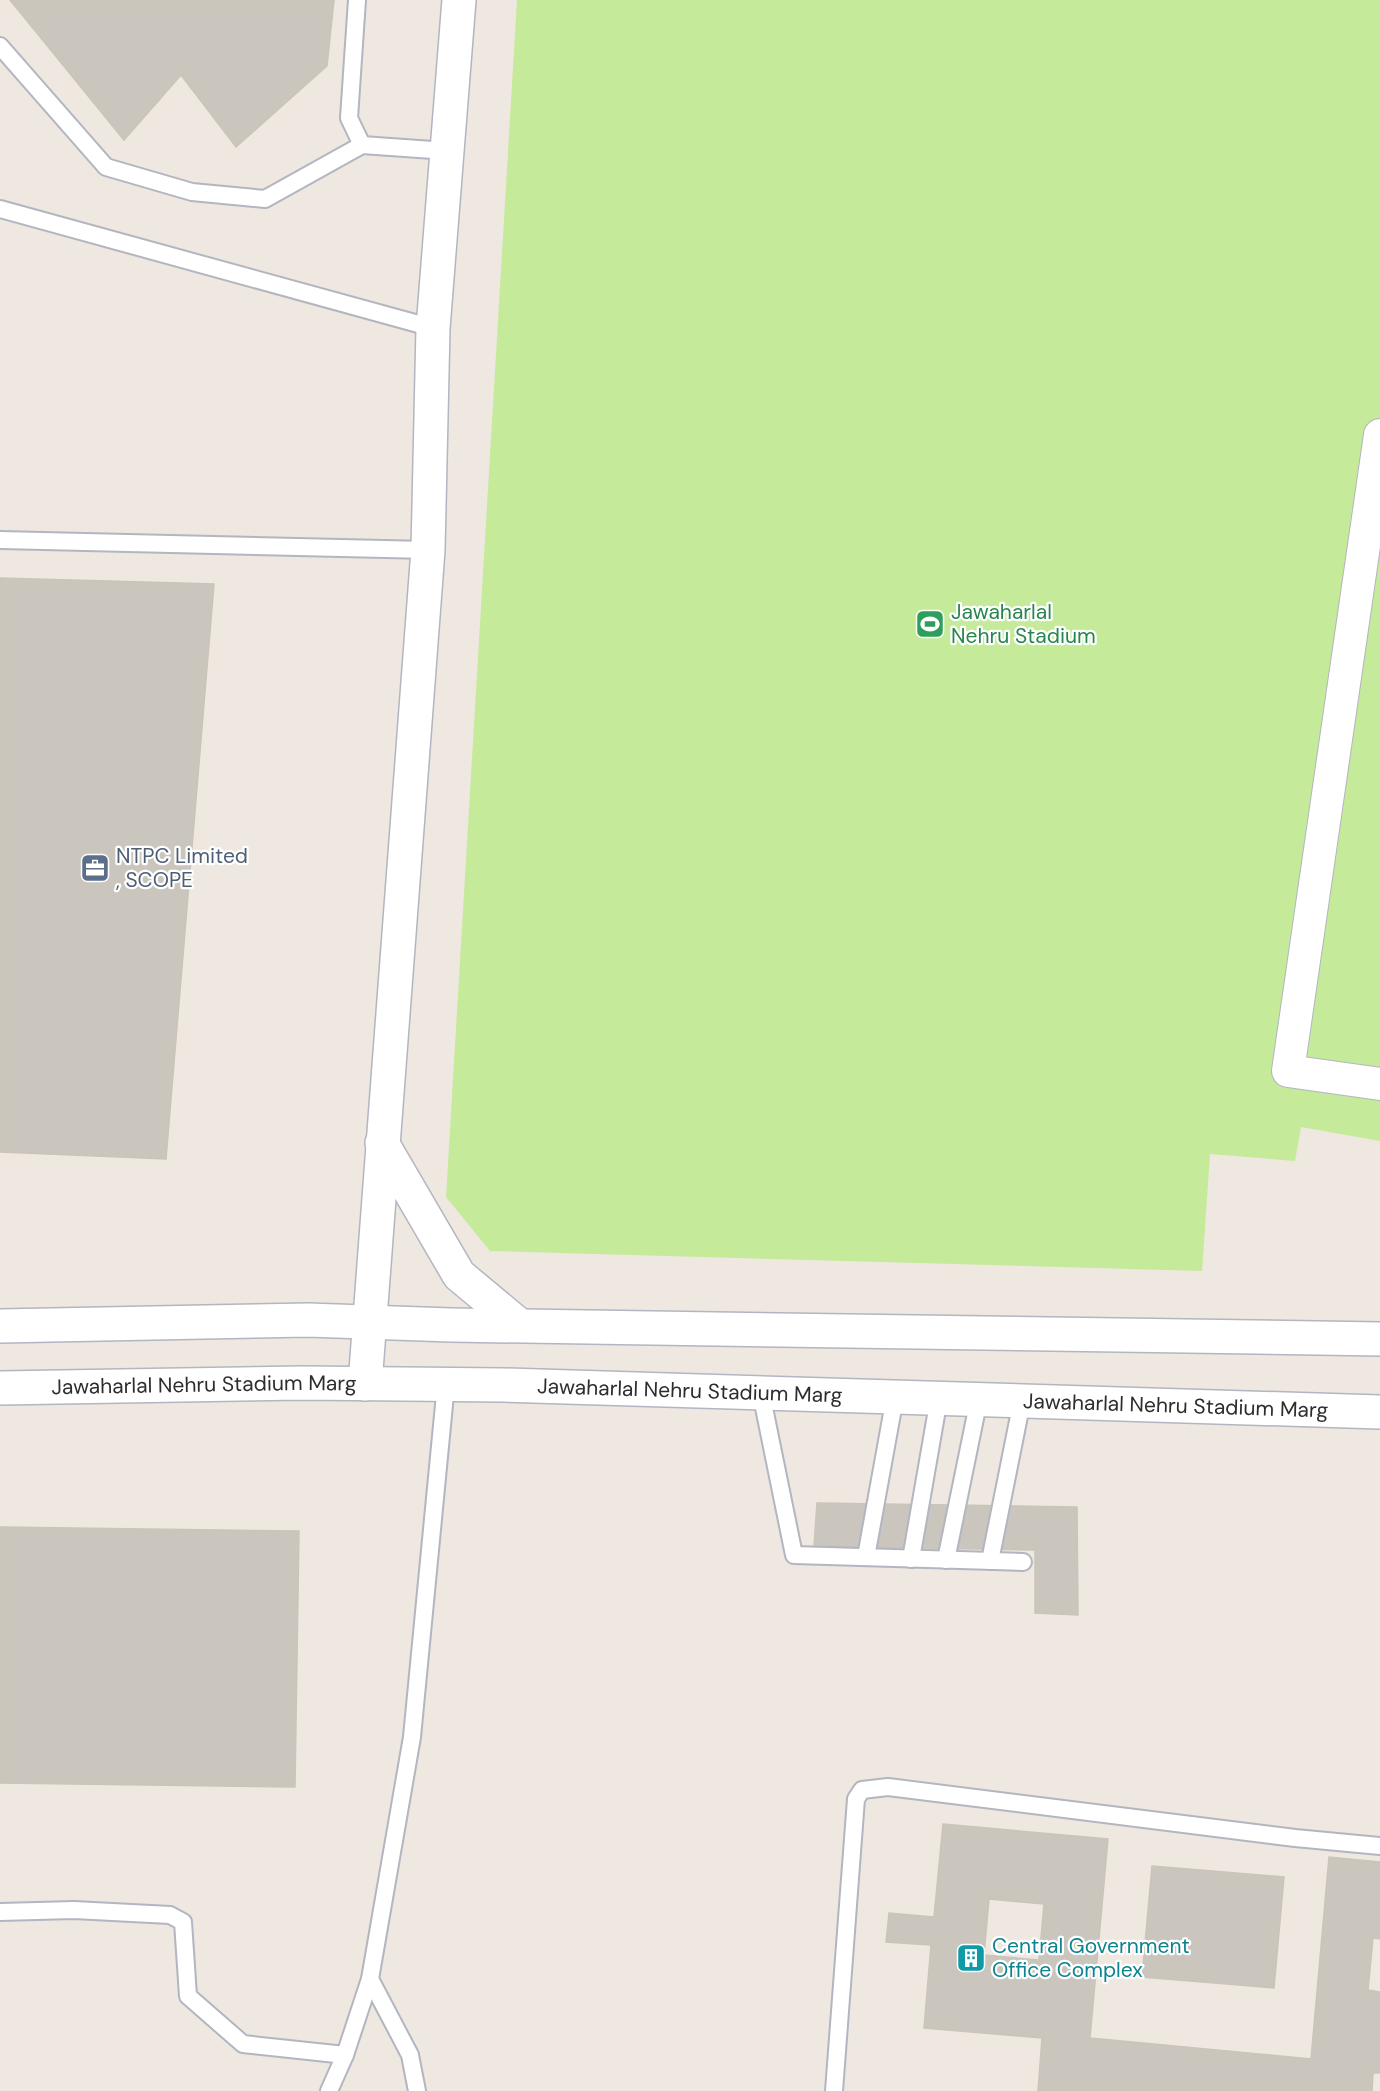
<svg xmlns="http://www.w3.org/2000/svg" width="1380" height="2091" viewBox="0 0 1380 2091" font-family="'DM Sans',sans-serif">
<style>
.pitch{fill:#c5ea9a}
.building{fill:#cac6be;stroke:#cac4b9;stroke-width:1.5;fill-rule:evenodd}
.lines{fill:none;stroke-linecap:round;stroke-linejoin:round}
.lane-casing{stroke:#b3b5c0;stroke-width:20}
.street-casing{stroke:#b3b5c0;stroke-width:34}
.secondary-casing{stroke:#b3b5c0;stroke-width:36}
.lane{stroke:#fff;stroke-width:16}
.street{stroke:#fff;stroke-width:32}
.secondary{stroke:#fff;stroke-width:33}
.labels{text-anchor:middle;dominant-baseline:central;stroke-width:4.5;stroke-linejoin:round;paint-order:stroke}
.leisure-label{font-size:21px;fill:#27864d;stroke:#fff;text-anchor:start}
.service-label{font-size:21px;fill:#4e5e75;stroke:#fff;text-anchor:start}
.street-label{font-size:21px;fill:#2d2d2d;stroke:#fff}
.culture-label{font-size:21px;fill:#0d838f;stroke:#fff;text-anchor:start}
</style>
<rect width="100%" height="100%" fill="#eee8e0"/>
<path class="pitch" d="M 517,0 L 1380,0 L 1380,1141 L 1301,1127 L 1295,1161 L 1210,1154 L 1202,1271 L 490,1251 L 446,1197 Z"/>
<g class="building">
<path d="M 10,0 L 334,0 L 327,66 L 236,147 L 181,75 L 124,140 Z"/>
<path d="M 0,578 L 214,584 L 166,1159 L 0,1152 Z"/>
<path d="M 817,1503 L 1077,1507 L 1078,1615 L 1035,1613 L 1035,1550 L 814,1546 Z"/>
<path d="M 0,1527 L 299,1531 L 295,1787 L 0,1783 Z"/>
<path d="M 943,1824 L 1108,1839 L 1090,2038 L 1311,2059 L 1329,1857 L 1380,1862 L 1380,1939 L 1373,1938 L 1368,1990 L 1380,1992 L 1380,2073 L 1373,2073 L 1372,2091 L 1038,2091 L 1042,2038 L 924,2028 L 931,1945 L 886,1942 L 889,1913 L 934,1917 ZM 989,1899 L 1044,1904 L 1039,1960 L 984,1955 Z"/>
<path d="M 1152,1866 L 1284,1877 L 1274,1988 L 1142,1977 Z"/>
</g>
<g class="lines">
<g class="lane-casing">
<g id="lane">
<path d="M 357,0 L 349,118 L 362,145"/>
<path d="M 0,46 L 106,167 L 192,192 L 265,199 L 362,145 L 447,151"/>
<path d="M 0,209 L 433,328"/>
<path d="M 0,540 L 428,550"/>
<path d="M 761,1393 L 794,1555 L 1023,1562"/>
<path d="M 866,1557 L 895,1397"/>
<path d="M 911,1559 L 939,1398"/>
<path d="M 946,1560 L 979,1399"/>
<path d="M 990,1561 L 1022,1401"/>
<path d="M 0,1912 L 74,1910 L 170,1915 L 183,1922 L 188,1996 L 243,2044 L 345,2055"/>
<path d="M 370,1979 L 410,2055 L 417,2091"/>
<path d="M 329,2091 L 345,2055 L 370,1979 L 412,1737 L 446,1384"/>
<path d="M 834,2091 L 856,1799 L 862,1790 L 888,1787 L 1295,1838 L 1380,1846"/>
</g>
</g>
<g class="street-casing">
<path id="street" d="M 1380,435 L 1288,1071 L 1380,1084"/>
</g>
<g class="secondary-casing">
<g id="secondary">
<path d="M 382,1143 L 459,1275 L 519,1325"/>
<path d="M 0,1326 L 308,1320 L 451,1325 L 1380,1339"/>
<path d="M 365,1384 L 428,550 L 433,328 L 459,0"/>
<path id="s1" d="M 0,1388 L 302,1383 L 504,1385 L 1380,1412"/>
</g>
</g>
<use href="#lane" class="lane"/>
<use href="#street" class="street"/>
<use href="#secondary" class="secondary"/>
</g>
<defs>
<g id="stadium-square" transform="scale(1.5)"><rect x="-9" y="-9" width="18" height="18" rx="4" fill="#2e9e5b" stroke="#fff"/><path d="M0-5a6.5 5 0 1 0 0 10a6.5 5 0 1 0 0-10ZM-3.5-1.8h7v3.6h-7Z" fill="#fff"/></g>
<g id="office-square" transform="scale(1.5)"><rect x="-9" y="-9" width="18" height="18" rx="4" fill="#5c6f8a" stroke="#fff"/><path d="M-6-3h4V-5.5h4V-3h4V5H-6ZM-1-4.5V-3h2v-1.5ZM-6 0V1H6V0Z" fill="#fff"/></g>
<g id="building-square" transform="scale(1.5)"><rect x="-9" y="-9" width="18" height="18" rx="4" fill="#0f9aa8" stroke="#fff"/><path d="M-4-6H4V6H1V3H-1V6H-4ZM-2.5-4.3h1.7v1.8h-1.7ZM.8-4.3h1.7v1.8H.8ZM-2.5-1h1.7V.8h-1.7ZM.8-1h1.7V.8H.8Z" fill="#fff"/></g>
</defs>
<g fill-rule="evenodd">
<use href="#stadium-square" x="930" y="624"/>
<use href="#office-square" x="95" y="868"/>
<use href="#building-square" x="971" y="1958"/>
</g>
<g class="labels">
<g class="leisure-label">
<text x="951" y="612">Jawaharlal<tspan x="951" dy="24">Nehru Stadium</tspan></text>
</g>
<g class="service-label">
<text x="116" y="856">NTPC Limited<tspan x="116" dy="24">, SCOPE</tspan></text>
</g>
<g class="street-label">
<text stroke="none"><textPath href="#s1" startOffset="204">Jawaharlal Nehru Stadium Marg</textPath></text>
<text stroke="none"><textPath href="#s1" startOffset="690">Jawaharlal Nehru Stadium Marg</textPath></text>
<text stroke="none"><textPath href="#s1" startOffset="1176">Jawaharlal Nehru Stadium Marg</textPath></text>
</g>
<g class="culture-label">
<text x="992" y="1946">Central Government<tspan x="992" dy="24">Office Complex</tspan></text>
</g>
</g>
</svg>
